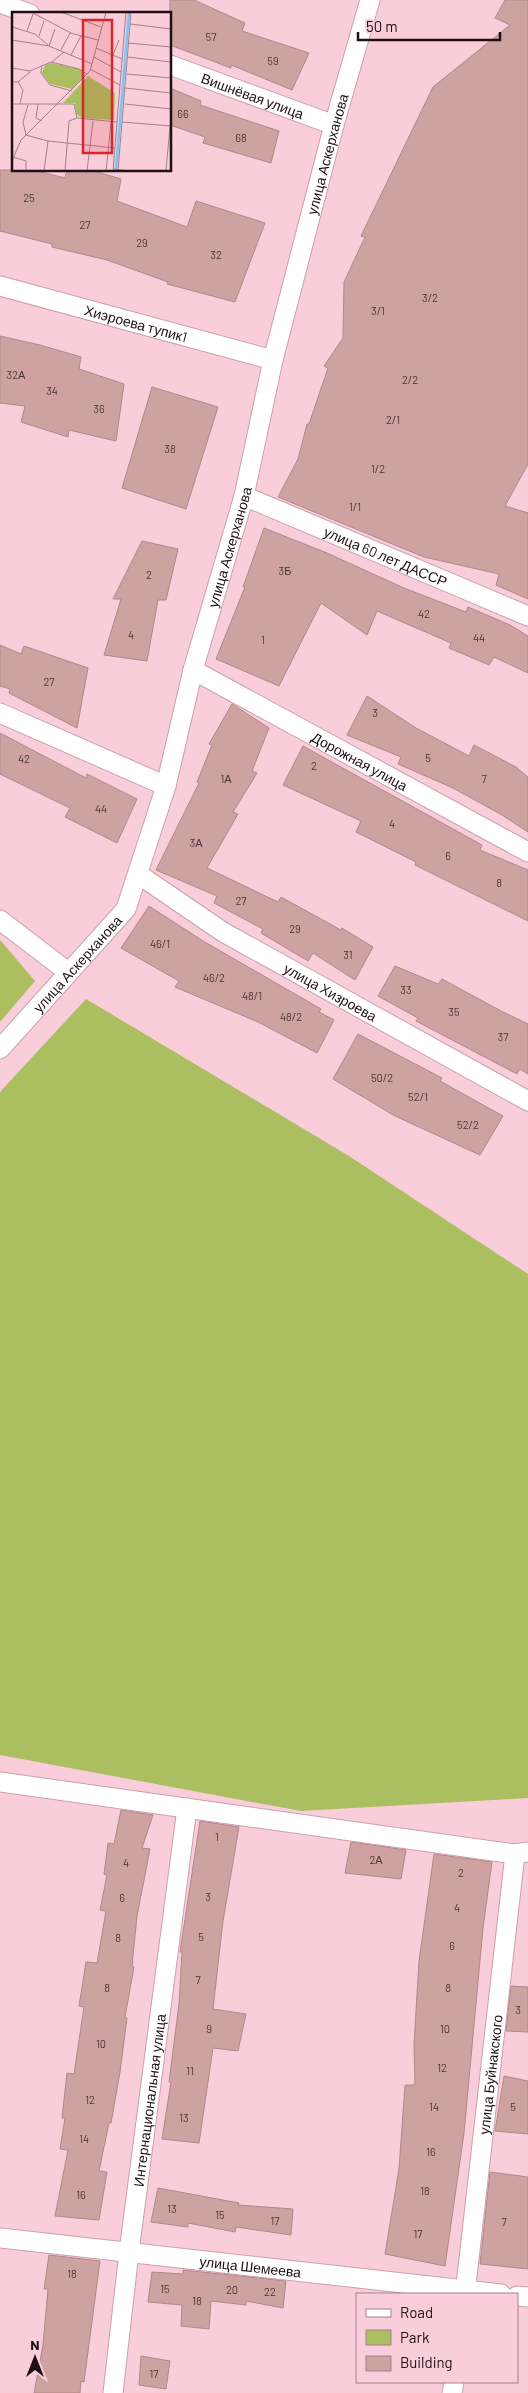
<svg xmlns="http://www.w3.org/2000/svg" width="528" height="2393" viewBox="0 0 528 2393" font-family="Barlow,sans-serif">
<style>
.green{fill:#abbe60}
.building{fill:#cfa2a2;stroke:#b28787}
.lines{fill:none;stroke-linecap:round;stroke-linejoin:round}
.minor-casing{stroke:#caa0ac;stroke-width:21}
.minor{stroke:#fff;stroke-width:19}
.labels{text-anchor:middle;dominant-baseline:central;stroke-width:4.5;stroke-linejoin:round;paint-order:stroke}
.number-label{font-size:11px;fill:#4b3438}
.street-label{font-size:14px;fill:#1f1015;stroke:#f9cdda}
.inset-river{fill:none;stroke:#77c5f9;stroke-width:2.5}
.inset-road{fill:none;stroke:#a2818b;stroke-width:1}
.view{fill:#d62828;fill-opacity:0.15;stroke:#d62828;stroke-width:2.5}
.inset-edge{fill:none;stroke:#1f1015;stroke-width:2.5}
</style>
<rect width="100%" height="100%" fill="#f9cdda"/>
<g class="green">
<path d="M 0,940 L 35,981 L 0,1022 Z"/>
<path d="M 86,999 L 349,1156 L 528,1274 L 528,1798 L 301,1811 L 0,1755 L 0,1092 Z"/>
</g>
<g class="building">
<path d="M 170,0 L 194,0 L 245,23 L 242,31 L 309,53 L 292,90 L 231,65 L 231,68 L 170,45 Z"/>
<path d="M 505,0 L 528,0 L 528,464 L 505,506 L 528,513 L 528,599 L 496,585 L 499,574 L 424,557 L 278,497 L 298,459 L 307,424 L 309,424 L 328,368 L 324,366 L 343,338 L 344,282 L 365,237 L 361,236 L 433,87 L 510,25 L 495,18 Z"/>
<path d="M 170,88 L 201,101 L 200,105 L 279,131 L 271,163 L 203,143 L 205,137 L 170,125 Z"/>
<path d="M 0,170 L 33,170 L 65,178 L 67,170 L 91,170 L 121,179 L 117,201 L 187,227 L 196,201 L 265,223 L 235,302 L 167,284 L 168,282 L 107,260 L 52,247 L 52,244 L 0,231 Z"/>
<path d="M 0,336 L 40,345 L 81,357 L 79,369 L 124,384 L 116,441 L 69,430 L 68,437 L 21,422 L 25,406 L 0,403 Z"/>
<path d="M 152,387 L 218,407 L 186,509 L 122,488 Z"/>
<path d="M 264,528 L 327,553 L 404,588 L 466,612 L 468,607 L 510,625 L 528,636 L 528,673 L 494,657 L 489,665 L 449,648 L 451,643 L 377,611 L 367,635 L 321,603 L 279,686 L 216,659 L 245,587 L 243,587 Z"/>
<path d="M 142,541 L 178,549 L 166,600 L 158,600 L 147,661 L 104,655 L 121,599 L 113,599 Z"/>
<path d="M 0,645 L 21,654 L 24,646 L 88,668 L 77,728 L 9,693 L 10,689 L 0,686 Z"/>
<path d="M 367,696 L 416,728 L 469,756 L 474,745 L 516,767 L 528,777 L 528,832 L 502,815 L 453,788 L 398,764 L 401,757 L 347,735 Z"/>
<path d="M 232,704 L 269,728 L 252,771 L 257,773 L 233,812 L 238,814 L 207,868 L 278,902 L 281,897 L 341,930 L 342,928 L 373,947 L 355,980 L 313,953 L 308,961 L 261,933 L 263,929 L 214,903 L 217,896 L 156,870 L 199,783 L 197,782 L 212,745 L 209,744 Z"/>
<path d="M 0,733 L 86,778 L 87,774 L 137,799 L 117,843 L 65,817 L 70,808 L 0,774 Z"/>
<path d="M 303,746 L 482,845 L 480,850 L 528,870 L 528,921 L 415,865 L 416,862 L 356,832 L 361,821 L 283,785 Z"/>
<path d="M 149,906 L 203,941 L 321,1009 L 319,1012 L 334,1020 L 317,1053 L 258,1022 L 175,987 L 179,981 L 121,948 Z"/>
<path d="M 395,966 L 438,984 L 442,979 L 501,1011 L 528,1024 L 528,1074 L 520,1069 L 517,1074 L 416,1021 L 418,1018 L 378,996 Z"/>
<path d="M 358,1034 L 442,1078 L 440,1081 L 503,1116 L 480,1155 L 395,1116 L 333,1079 Z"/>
<path d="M 121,1810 L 153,1815 L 142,1848 L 150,1849 L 137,1916 L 132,1966 L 134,1967 L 125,2017 L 127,2018 L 120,2072 L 111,2123 L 109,2123 L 99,2171 L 107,2172 L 99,2220 L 55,2216 L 68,2150 L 60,2149 L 65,2118 L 62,2118 L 67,2073 L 74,2074 L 84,2007 L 79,2006 L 86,1962 L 97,1963 L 106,1911 L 100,1910 L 107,1875 L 104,1874 L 108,1843 L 114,1844 Z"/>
<path d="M 200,1821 L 239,1827 L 223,1921 L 213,2009 L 246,2014 L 238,2051 L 213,2048 L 199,2143 L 162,2139 L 171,2082 L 169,2082 L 179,2004 L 182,1952 L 180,1952 Z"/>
<path d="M 351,1842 L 406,1850 L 401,1879 L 345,1873 Z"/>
<path d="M 434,1854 L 492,1862 L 483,1928 L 464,2133 L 445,2266 L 385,2254 L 399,2169 L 405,2085 L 415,2085 L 414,2045 L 419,1961 Z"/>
<path d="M 511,1986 L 528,1987 L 528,2032 L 506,2031 Z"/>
<path d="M 504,2076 L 528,2081 L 528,2134 L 495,2131 Z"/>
<path d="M 490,2172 L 528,2177 L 528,2269 L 480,2264 Z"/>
<path d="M 158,2188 L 239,2203 L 238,2205 L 293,2209 L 291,2235 L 236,2227 L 235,2232 L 188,2223 L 188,2227 L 151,2222 Z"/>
<path d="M 49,2255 L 100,2261 L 84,2382 L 81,2381 L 80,2393 L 34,2393 L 43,2345 L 48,2289 L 44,2289 Z"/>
<path d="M 183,2270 L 286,2281 L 283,2308 L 246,2301 L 246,2305 L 211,2301 L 209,2329 L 181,2326 L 182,2305 L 148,2302 L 152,2272 L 183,2274 Z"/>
<path d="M 141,2356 L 170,2361 L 166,2389 L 139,2385 Z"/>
</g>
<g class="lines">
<g class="minor-casing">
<g id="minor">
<path d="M 0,3 L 30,14"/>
<path id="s1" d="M 170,65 L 334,125"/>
<path id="s2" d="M 0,286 L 273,360"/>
<path id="s3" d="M 244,496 L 528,616"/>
<path id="s4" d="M 193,670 L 528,852"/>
<path d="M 0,713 L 166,786"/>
<path id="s5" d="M 138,874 L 223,932 L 528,1101"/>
<path d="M 0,920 L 68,972"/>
<path id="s6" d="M 0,1049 L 126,909 L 166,786 L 193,670 L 244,496 L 273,360 L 334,125 L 370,0"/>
<path d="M 0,1782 L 515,1854 L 528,1852"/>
<path id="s7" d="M 0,2238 L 501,2294"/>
<path id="s8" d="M 465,2294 L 515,1854"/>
<path d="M 517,2296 L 528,2297"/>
<path id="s9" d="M 113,2393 L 129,2252 L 187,1808"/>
<path d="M 452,2393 L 454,2382"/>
</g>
</g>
<use href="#minor" class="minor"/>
</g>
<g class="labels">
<g class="number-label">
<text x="211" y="36">57</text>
<text x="273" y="60">59</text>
<text x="183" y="113">66</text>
<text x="241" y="137">68</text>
<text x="29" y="197">25</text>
<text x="85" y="224">27</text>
<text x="142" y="242">29</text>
<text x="216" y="254">32</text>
<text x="430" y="297">3/2</text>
<text x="378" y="310">3/1</text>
<text x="16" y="374">32А</text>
<text x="410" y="379">2/2</text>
<text x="52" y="390">34</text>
<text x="99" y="408">36</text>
<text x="393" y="419">2/1</text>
<text x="170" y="448">38</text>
<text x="378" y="468">1/2</text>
<text x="355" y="506">1/1</text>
<text x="285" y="570">3Б</text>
<text x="149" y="574">2</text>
<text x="424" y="613">42</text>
<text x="131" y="634">4</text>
<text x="479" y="637">44</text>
<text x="263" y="639">1</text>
<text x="49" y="681">27</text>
<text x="375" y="712">3</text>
<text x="428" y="757">5</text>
<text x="24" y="758">42</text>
<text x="314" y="765">2</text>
<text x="226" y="778">1А</text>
<text x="484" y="778">7</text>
<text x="101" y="808">44</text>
<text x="392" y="823">4</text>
<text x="196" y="842">3А</text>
<text x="448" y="855">6</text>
<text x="499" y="882">8</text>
<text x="241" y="900">27</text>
<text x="295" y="928">29</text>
<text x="160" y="943">46/1</text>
<text x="348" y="954">31</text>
<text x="214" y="977">46/2</text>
<text x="406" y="989">33</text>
<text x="252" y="995">48/1</text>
<text x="454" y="1011">35</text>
<text x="291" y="1016">48/2</text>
<text x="503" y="1036">37</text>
<text x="382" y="1077">50/2</text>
<text x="418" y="1096">52/1</text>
<text x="468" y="1124">52/2</text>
<text x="217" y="1836">1</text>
<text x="376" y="1859">2А</text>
<text x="126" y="1862">4</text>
<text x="461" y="1872">2</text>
<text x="208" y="1896">3</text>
<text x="122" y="1897">6</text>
<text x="457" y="1907">4</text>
<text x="201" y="1936">5</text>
<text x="118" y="1937">8</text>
<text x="452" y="1945">6</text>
<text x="198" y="1979">7</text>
<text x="107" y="1987">8</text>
<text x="448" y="1987">8</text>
<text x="518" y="2009">3</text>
<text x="209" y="2028">9</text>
<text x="445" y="2028">10</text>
<text x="101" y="2043">10</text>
<text x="442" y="2067">12</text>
<text x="190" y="2070">11</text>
<text x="90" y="2099">12</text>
<text x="434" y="2106">14</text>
<text x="513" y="2106">5</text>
<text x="184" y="2117">13</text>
<text x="84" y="2138">14</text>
<text x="431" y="2151">16</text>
<text x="425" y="2190">18</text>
<text x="81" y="2194">16</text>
<text x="172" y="2208">13</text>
<text x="220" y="2214">15</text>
<text x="275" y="2220">17</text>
<text x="504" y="2221">7</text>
<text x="418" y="2233">17</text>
<text x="72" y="2273">18</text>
<text x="165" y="2288">15</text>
<text x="232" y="2289">20</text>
<text x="270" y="2291">22</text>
<text x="197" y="2300">18</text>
<text x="154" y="2373">17</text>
</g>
<g class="street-label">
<text stroke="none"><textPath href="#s1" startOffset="88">Вишнёвая улица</textPath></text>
<text stroke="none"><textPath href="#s6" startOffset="970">улица Аскерханова</textPath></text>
<text stroke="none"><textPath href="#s2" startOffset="141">Хиэроева тупик1</textPath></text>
<text stroke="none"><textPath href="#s6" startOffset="565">улица Аскерханова</textPath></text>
<text stroke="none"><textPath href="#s3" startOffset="154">улица 60 лет ДАССР</textPath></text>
<text stroke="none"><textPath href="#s4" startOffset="190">Дорожная улица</textPath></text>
<text stroke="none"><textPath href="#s6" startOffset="115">улица Аскерханова</textPath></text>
<text stroke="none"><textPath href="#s5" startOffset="226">улица Хизроева</textPath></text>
<text stroke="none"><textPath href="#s8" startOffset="221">улица Буйнакского</textPath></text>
<text stroke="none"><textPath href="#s9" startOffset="295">Интернациональная улица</textPath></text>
<text stroke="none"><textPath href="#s7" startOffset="252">улица Шемеева</textPath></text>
</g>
</g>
<g transform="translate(12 12)">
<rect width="159" height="159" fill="#f9cdda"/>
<path d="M 39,51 L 68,57 L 73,63 L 60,77 L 38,72 L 30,61 L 33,53 ZM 76,64 L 103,81 L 102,108 L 70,106 L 64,102 L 63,91 L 51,91 Z" fill="#abbe60"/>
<path class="inset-river" d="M 104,157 L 117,0"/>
<path class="inset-road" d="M 19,0 L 59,21M 49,0 L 89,15M 118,12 L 159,17M 0,15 L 23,22 L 36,33M 15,19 L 21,2M 27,24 L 32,9M 0,28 L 37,34 L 80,52M 116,31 L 159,35M 37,34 L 43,17M 84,36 L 110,47M 49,38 L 58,21 L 86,28M 59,43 L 69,24M 101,43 L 107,28M 82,45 L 109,60M 115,45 L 159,50M 40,50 L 52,40M 30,53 L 29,61 L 38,73 L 60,79M 0,56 L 18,59 L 39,50 L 67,57 L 75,62M 78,57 L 108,73M 115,62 L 159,66M 0,70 L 6,70 L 18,60M 6,70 L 11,78 L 8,92M 113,76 L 159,81M 0,92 L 62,92 L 65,106M 26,92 L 24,106 L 30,109M 113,92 L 159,97M 16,93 L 11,110 L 14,123 L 36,129 L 103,136M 110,110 L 159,114M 1,145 L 14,149 L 14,159M 0,149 L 9,128 L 78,59 L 94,0M 101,157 L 119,159M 32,159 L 36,129M 53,159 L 57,109 L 65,106 L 105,110M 75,159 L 81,109M 94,159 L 99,111M 101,159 L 114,0M 106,159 L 119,0M 154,159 L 158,114"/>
<path class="view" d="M 71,8 L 100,8 L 100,141 L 71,141 Z"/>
<rect width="159" height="159" class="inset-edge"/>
</g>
<rect x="356" y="2293" width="162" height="90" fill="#f9cdda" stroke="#a2818b"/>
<rect x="366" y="2309" width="25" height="8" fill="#ffffff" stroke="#a2818b"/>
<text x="400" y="2318" font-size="15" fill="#1f1015">Road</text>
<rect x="366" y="2330" width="25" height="15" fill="#abbe60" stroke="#a2818b"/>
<text x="400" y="2343" font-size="15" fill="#1f1015">Park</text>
<rect x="366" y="2356" width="25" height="15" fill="#cfa2a2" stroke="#a2818b"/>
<text x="400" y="2368" font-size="15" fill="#1f1015">Building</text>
<g transform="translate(35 2358)" stroke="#f9cdda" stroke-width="4" paint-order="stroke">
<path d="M0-4L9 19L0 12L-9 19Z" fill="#1f1015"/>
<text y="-8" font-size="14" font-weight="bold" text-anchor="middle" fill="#1f1015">N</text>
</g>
<path d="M358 32v8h142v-8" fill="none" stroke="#1f1015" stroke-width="2.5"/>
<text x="366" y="32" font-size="15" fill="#1f1015" stroke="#f9cdda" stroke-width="4" paint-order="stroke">50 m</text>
</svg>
